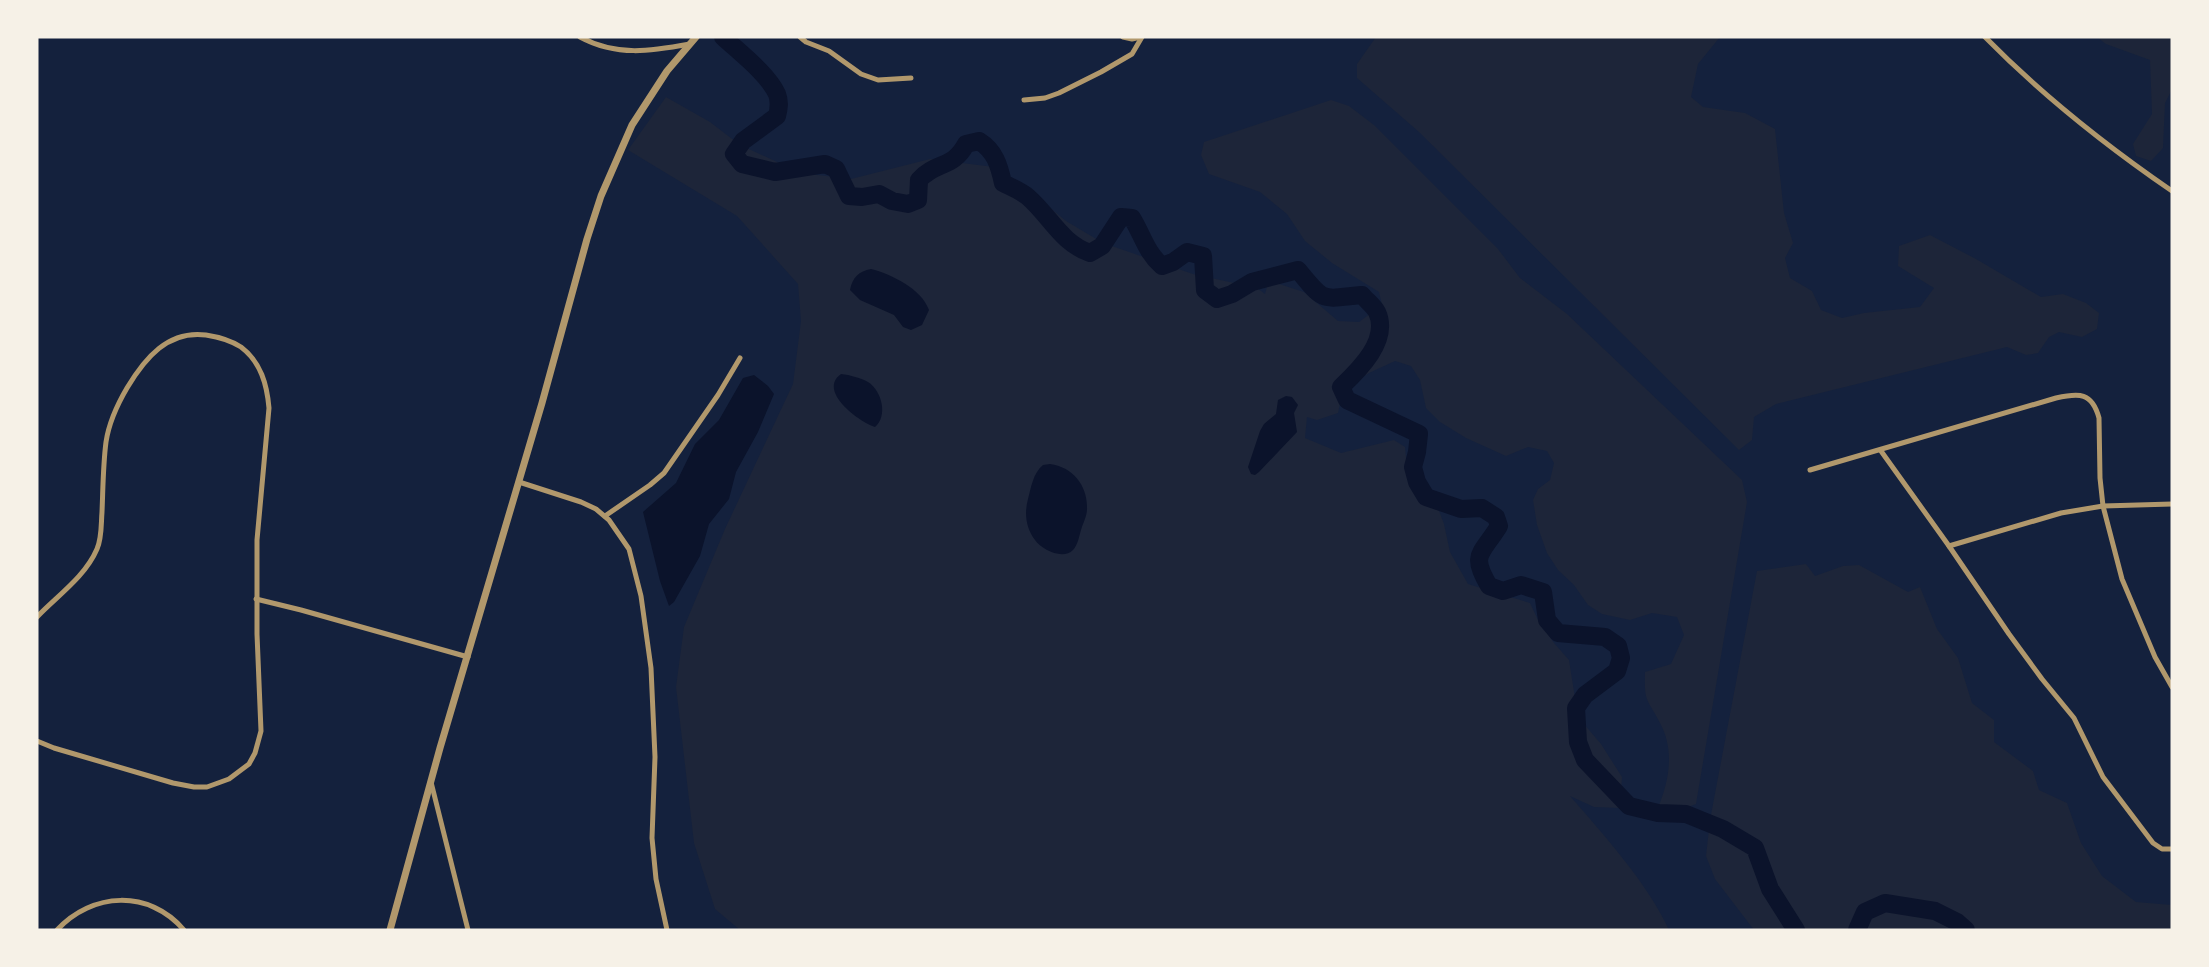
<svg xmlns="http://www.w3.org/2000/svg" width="2209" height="967" viewBox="0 0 2209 967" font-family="'Noto Sans',sans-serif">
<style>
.green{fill:#1d2539}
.water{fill:#0b132b}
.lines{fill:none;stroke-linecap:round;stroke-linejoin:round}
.river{stroke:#0b132b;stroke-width:18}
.minor{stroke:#b1986c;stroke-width:5}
.tertiary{stroke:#b1986c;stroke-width:7}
</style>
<rect width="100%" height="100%" fill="#14213d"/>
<g class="green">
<path d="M 1376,37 L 1720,37 L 1698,64 L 1691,97 L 1703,107 L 1745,113 L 1775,129 L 1784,213 L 1793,243 L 1785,258 L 1790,278 L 1812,291 L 1821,310 L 1842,318 L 1864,313 L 1920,307 L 1934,288 L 1898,266 L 1899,246 L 1930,235 L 1976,259 L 2041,297 L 2063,294 L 2086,303 L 2099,313 L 2097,329 L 2082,337 L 2059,332 L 2049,337 L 2038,353 L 2026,355 L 2007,347 L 1776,404 L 1754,417 L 1752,440 L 1739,450 L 1419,132 L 1357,78 L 1357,64 Z"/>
<path d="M 2097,37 L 2172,37 L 2172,89 L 2165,103 L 2163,148 L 2151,161 L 2136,156 L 2133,144 L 2152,114 L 2150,60 L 2106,44 Z"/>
<path d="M 666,97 L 710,122 L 740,145 L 801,173 L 851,179 L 930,159 L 994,167 L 1021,184 L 1066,221 L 1103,243 L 1193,274 L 1257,288 L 1265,294 L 1268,283 L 1279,284 L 1304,292 L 1338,321 L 1359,322 L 1382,305 L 1379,292 L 1332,263 L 1305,241 L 1287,214 L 1260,192 L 1209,174 L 1201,155 L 1204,142 L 1331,100 L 1349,106 L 1374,125 L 1498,249 L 1520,278 L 1567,314 L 1742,480 L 1747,502 L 1696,804 L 1677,811 L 1658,808 C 1669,781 1675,751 1660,723 C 1647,698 1644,703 1645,672 L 1671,664 L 1684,635 L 1677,617 L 1652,613 L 1630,620 L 1602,614 L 1588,605 L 1574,585 L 1558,570 L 1547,553 L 1537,525 L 1533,500 L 1538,489 L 1550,480 L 1554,463 L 1547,451 L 1528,447 L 1506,456 L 1466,438 L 1440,422 L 1426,408 L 1420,380 L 1411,366 L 1395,361 L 1369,373 L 1343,390 L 1338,413 L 1317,420 L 1307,417 L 1305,438 L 1341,453 L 1394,440 L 1405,447 L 1408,479 L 1438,508 L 1444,524 L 1450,552 L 1468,584 L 1530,603 L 1537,618 L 1554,643 L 1569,660 L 1578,717 L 1601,744 L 1622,777 L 1620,808 L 1594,807 L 1570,796 C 1603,834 1649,885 1669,930 L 740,930 L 715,909 L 694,843 L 676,687 L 684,627 L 725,529 L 793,384 L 801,321 L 798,284 L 737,216 L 628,150 Z"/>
<path d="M 1806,564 L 1815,576 L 1843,566 L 1859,565 L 1908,592 L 1920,587 L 1937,629 L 1958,658 L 1972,703 L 1994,720 L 1994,742 L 2033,771 L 2039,790 L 2067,803 L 2081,843 L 2102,876 L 2136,902 L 2172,905 L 2172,930 L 1754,930 L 1715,879 L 1706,856 L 1710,820 L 1757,571 Z"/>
</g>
<g class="water">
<path d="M 871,269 C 891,274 922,289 929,310 L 922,325 L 911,330 L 903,327 L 894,315 L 860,300 L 850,290 C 852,278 859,271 871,269 Z"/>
<path d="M 841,374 C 850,375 861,378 868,382 C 882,391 888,416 875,427 C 859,422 817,391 841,374 Z"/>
<path d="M 754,375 L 768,386 L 774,394 L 758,432 L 736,472 L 729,499 L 709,524 L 700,556 L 674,602 L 669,606 L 660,581 L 643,512 L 676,483 L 695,444 L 719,420 L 743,378 Z"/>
<path d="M 1286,396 L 1292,397 L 1298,405 L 1294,413 L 1297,432 L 1259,472 L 1255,475 L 1251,474 L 1248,467 L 1260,431 L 1264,424 L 1276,414 L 1278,400 Z"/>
<path d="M 1050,464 C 1073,467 1088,486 1087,509 C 1087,516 1083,523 1081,530 C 1079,536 1078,545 1073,550 C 1063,560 1042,550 1035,540 C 1026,528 1024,514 1028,499 C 1031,488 1033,473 1043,465 Z"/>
</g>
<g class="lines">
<g class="river">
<path d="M 723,37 C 739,52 768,74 777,94 C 780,102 779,108 777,116 L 743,141 L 734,154 L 742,164 L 775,172 L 825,164 L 836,169 L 849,196 L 862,197 L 879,194 L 892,201 L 908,204 L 918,200 L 919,180 C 936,161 953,169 966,144 L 979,141 C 995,151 999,165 1003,183 C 1011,187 1021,191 1028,197 C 1050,216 1061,243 1090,253 L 1102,246 L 1121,217 L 1132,218 C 1143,236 1146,252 1162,266 L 1173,262 L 1187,252 L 1203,256 L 1205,290 L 1217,299 L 1232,294 L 1252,282 L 1298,270 C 1325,303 1320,299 1362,295 C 1366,300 1374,306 1377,312 C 1390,340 1359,370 1341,387 L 1347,400 L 1419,434 L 1417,452 L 1413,467 L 1417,482 L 1426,497 L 1461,509 L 1482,508 L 1496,517 L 1499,526 C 1481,555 1470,554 1489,586 L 1503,591 L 1521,585 L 1543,592 L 1547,620 L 1558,633 L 1605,637 L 1618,646 L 1621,658 L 1617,671 L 1585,695 L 1576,708 L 1578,742 L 1585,760 L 1629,806 L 1658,813 L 1686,814 L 1723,829 L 1755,848 L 1770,889 L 1796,930"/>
<path d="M 1857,930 L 1865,912 L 1885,903 L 1935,911 L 1957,922 L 1966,930"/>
</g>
<g class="minor">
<path d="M 580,37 C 617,57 651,51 690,44"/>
<path d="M 800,37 L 806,42 L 829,51 L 861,74 L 878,80 L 911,78"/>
<path d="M 1123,37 L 1132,39 L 1141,37"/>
<path d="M 1985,37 C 2042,95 2105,145 2172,191"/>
<path d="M 1024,100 L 1045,98 L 1059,93 L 1101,72 L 1132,54 L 1142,37"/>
<path d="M 1881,451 L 1949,546 L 2009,634 L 2042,679 L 2074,718 L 2103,777 L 2153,843 L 2162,849 L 2172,849"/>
<path d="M 1810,470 L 2056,398 C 2079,393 2092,392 2099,418 L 2100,478 L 2103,506 L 2122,579 L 2155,657 L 2172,687"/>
<path d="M 519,482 L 581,502 L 596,509 L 609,520 L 629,549 L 641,596 L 651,668 L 655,757 L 652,838 L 656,879 L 667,930"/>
<path d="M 605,516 L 650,485 L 664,473 L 718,395 L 740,358"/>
<path d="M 1949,546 L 2061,513 L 2103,506 L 2172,504"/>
<path d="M 256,599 L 301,610 L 468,657"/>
<path d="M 37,617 C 57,596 85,577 97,549 C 102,538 101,524 102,512 C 103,489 103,465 106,442 C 109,422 117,405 127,388 C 145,358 168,330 206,335 C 219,337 230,340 241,347 C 261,362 267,385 269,408 L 257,540 L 257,634 L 261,731 L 255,753 L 249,764 L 229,779 L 207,787 L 194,787 L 173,783 L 54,748 L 37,741"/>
<path d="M 431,782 L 468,930"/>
<path d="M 57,930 C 92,892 149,889 184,930"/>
</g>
<path class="tertiary" d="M 390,930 L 440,748 L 542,403 L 587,239 L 601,196 L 632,125 L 667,71 L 696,37"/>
</g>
<rect width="2209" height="967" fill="none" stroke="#f6f1e7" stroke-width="77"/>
</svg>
